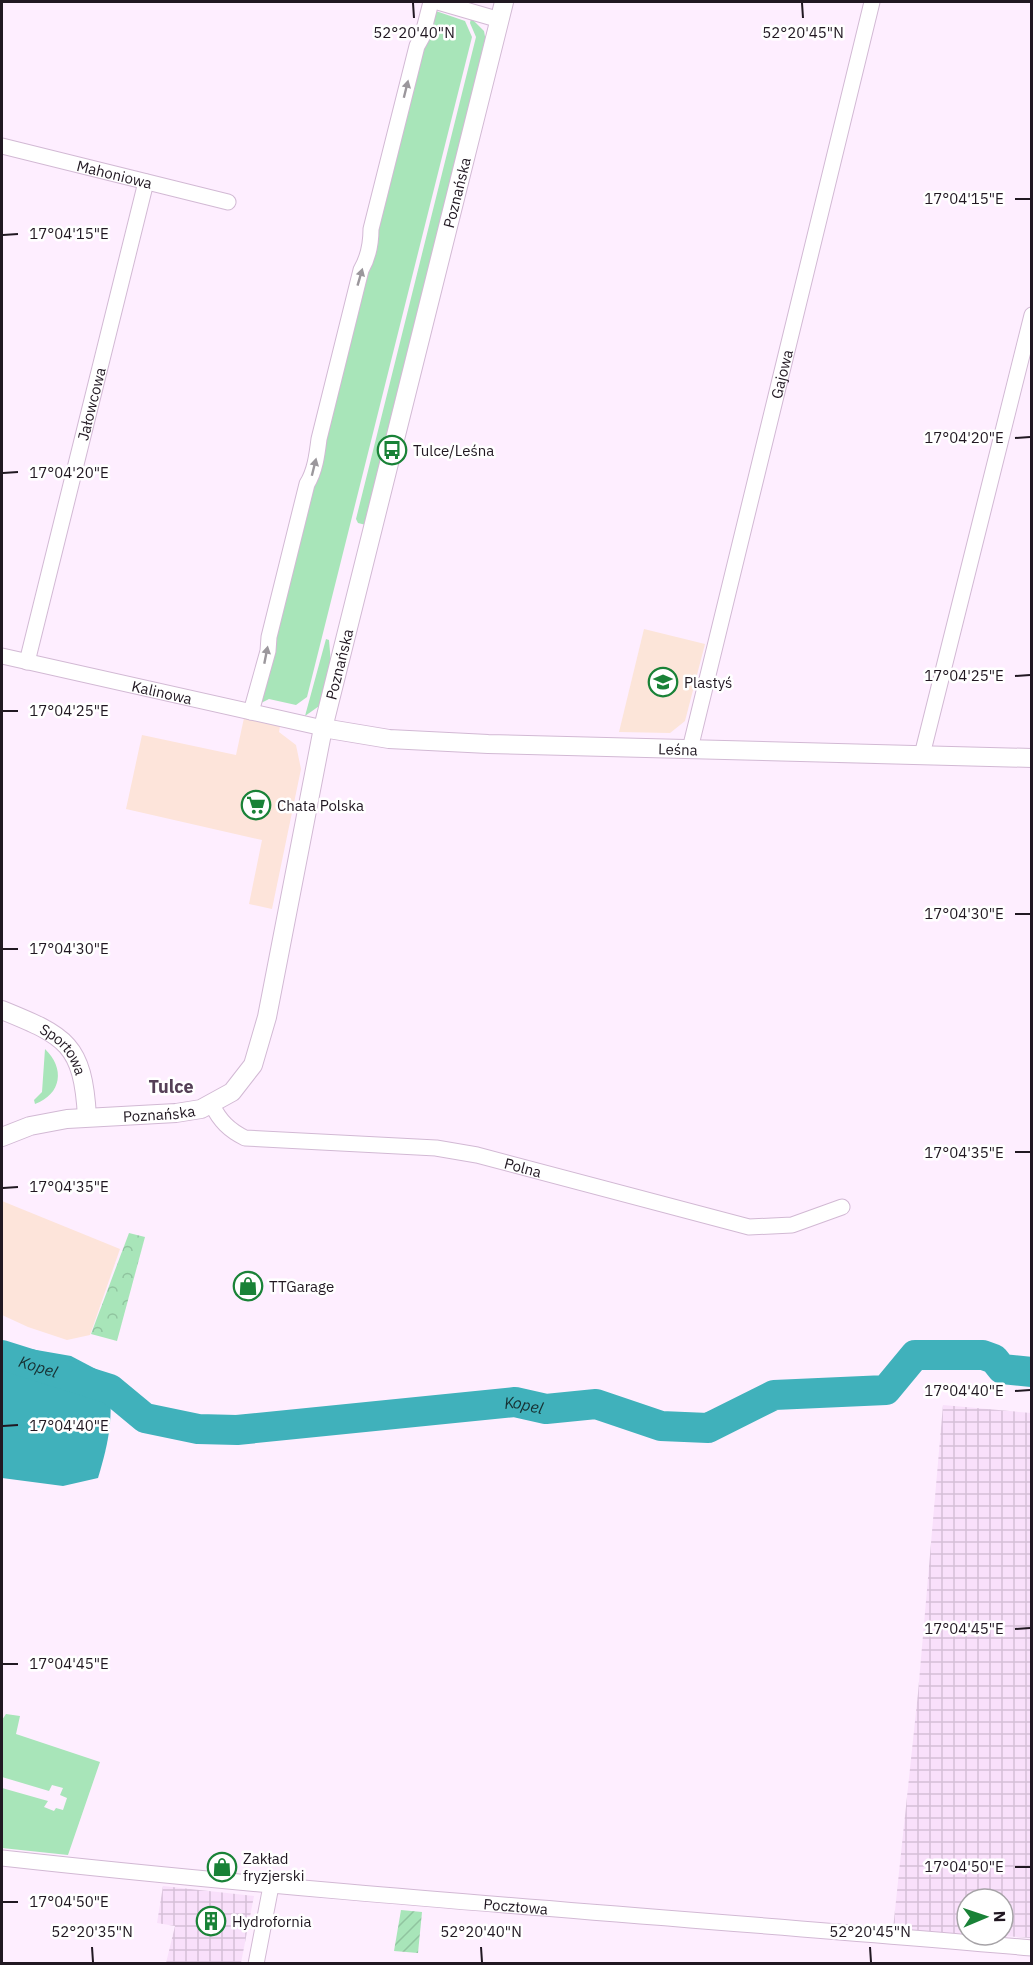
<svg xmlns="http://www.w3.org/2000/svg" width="1033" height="1965" viewBox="0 0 1033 1965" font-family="'IBM Plex Sans',sans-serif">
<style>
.commercial{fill:#fde4da}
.industrial{fill:url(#industrial-grid)}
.education{fill:#fce5d9}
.grass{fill:#a8e5b9}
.park{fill:url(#park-crowns)}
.garden{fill:url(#garden-furrows)}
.water{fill:#40b1bb}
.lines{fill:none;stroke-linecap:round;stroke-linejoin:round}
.river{stroke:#40b1bb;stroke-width:30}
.minor-casing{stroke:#d2b9d4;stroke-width:17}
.tertiary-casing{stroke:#d2b9d4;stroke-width:20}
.minor{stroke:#fff;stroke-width:15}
.tertiary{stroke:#fff;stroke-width:18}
.oneway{fill:#9b979c}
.ticks{fill:none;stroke:#211822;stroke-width:2}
.labels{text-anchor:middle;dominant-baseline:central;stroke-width:5;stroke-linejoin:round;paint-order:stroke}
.street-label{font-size:15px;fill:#211822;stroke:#fff}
.poi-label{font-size:15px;fill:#211822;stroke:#fff;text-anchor:start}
.water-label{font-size:16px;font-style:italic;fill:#173032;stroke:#fff}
.quarter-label{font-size:18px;font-weight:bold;fill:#554057;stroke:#fff}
.ticks-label{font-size:15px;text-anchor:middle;fill:#211822;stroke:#fff;stroke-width:5;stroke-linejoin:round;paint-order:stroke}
</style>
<defs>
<pattern id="industrial-grid" width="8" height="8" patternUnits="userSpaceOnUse" patternTransform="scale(1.5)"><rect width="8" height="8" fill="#f9e0fb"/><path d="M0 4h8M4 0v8" fill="none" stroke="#d5bfd7"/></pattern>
<pattern id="park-crowns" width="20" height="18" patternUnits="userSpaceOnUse" patternTransform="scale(1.5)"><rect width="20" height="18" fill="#a8e5b9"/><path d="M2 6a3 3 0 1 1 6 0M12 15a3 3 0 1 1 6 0" fill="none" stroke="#90c49f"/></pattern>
<pattern id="garden-furrows" width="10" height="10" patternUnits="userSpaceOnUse" patternTransform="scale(1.5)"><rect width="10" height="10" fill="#a8e5b9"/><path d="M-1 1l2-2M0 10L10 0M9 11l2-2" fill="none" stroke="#90c49f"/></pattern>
</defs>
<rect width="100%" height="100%" fill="#feeeff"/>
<g class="commercial">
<path d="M 244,718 L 280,726 L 279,732 L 296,745 L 301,769 L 272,909 L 249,904 L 262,840 L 126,809 L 142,735 L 236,755 Z"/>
<path d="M 2,1201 L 120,1249 L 90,1335 L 67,1340 L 28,1327 L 2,1315 Z"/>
</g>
<g class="industrial">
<path d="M 943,1405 L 1031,1413 L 1031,1938 L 988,1935 L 1003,1935 L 1003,1899 L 967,1899 L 967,1934 L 893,1929 L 918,1693 Z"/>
<path d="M 163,1886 L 254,1896 L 241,1963 L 166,1963 L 175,1926 L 157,1923 Z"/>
</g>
<path class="education" d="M 644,629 L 705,644 L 685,721 L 670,733 L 619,732 Z"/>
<g class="grass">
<path d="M 433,10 L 465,21 L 472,37 L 307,697 L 296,705 L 269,699 L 259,704 Z"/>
<path d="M 471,18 L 484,31 L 486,42 L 366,525 L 358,523 L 356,519 L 476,37 L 470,23 Z"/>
<path d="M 326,639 L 329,640 L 331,664 L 322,704 L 305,716 Z"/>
<path d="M 45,1049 C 65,1068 62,1094 35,1104 L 34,1100 L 42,1092 Z"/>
<path d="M 6,1714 L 20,1716 L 16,1734 L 100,1762 L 68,1855 L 2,1848 L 2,1788 L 48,1801 L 44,1807 L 54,1811 L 56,1808 L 63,1810 L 67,1798 L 60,1795 L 63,1788 L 52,1785 L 49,1791 L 2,1777 L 2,1720 Z"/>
</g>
<path class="park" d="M 129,1233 L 145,1237 L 117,1341 L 91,1334 Z"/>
<path class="garden" d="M 401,1910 L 422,1912 L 418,1953 L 394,1951 Z"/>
<path class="water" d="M 2,1344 L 71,1356 L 109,1376 C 113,1418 110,1438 98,1478 L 63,1486 L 2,1478 Z"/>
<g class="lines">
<path class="river" id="s1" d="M 2,1355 L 110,1389 L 145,1418 L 198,1429 L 237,1430 L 515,1402 L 546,1409 L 596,1404 L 661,1426 L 708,1428 L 774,1395 L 886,1390 L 915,1355 L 983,1355 L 994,1359 L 1002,1369 L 1032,1372"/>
<g class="minor-casing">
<g id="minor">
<path d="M 438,2 L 500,20"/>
<path id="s2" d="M 2,146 L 228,202"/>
<path id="s3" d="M 2,656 L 323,728"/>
<path id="s4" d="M 27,662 L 146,182"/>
<path d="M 251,712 L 268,651 L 269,637 L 307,484 C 315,471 317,455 319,439 L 361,270 C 368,258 371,244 371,229 L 417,46 L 422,37 L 431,2"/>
<path id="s5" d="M 690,749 L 872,2"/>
<path d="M 922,755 L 1032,315"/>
<path id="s6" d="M 212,1105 C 220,1121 229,1130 245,1138 L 436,1148 L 477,1155 L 749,1227 L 792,1225 L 842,1207"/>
<path id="s7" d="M 2,1858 C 344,1896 688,1918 1032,1948"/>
<path d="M 256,1964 L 271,1886"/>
</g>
</g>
<g class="tertiary-casing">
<g id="tertiary">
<path id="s8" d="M 323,728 L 389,739 L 488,744 L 1032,758"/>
<path id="s9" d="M 2,1010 C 66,1036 83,1044 87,1117"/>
<path id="s10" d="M 2,1137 L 30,1126 L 67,1119 L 176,1113 L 201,1109 L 232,1092 L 253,1065 L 267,1017 L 323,728 L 504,2"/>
</g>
</g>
<use href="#minor" class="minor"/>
<use href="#tertiary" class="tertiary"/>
</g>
<defs><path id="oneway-solid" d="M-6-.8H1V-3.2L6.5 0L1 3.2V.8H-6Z" transform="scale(1.5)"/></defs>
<g class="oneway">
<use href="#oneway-solid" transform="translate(406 89) rotate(-76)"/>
<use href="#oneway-solid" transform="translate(360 277) rotate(-74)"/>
<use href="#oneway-solid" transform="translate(314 467) rotate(-76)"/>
<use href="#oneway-solid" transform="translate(266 655) rotate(-79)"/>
</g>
<path class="ticks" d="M 413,3 L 414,18M 802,3 L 803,18M 1015,199 L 1030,199M 3,235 L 18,234M 1015,438 L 1030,437M 3,473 L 18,472M 1015,676 L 1030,675M 3,711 L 18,711M 1015,914 L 1030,914M 3,949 L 18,949M 1015,1152 L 1030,1152M 3,1188 L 18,1187M 1015,1391 L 1030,1390M 3,1426 L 18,1425M 1015,1629 L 1030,1628M 3,1664 L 18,1664M 1015,1867 L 1030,1867M 3,1902 L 18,1902M 92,1947 L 93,1962M 481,1947 L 482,1962M 870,1947 L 871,1962"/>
<defs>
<g id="bus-ring" transform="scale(1.5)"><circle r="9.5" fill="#fff" stroke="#198237" stroke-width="1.5"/><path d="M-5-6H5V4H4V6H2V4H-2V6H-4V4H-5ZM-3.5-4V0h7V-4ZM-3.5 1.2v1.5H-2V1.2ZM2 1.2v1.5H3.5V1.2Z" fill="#198237"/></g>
<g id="school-ring" transform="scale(1.5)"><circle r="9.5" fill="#fff" stroke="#198237" stroke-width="1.5"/><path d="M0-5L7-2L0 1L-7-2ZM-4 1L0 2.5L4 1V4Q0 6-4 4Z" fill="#198237"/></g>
<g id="supermarket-ring" transform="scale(1.5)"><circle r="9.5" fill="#fff" stroke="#198237" stroke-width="1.5"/><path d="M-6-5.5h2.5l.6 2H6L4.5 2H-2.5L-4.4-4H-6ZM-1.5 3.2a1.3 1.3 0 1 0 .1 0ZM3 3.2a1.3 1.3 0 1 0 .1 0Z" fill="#198237"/></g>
<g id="shop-ring" transform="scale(1.5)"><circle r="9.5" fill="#fff" stroke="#198237" stroke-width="1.5"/><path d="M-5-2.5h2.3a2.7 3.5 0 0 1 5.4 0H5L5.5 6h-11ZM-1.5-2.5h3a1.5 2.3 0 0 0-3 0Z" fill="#198237"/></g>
<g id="building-ring" transform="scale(1.5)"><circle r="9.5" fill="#fff" stroke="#198237" stroke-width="1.5"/><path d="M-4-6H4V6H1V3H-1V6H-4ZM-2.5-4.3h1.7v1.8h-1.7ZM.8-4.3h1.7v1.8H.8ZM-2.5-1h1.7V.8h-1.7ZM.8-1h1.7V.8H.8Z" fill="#198237"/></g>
</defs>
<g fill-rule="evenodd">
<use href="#bus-ring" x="392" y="450"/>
<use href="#school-ring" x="663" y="682"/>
<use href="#supermarket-ring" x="256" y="805"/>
<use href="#shop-ring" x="248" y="1286"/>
<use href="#shop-ring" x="222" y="1867"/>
<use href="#building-ring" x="211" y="1921"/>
</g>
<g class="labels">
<g class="street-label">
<text stroke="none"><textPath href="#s2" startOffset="116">Mahoniowa</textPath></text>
<text stroke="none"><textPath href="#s10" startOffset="1168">Poznańska</textPath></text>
<text stroke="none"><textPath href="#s5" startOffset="386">Gajowa</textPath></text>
<text stroke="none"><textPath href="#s4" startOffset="266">Jałowcowa</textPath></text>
<text stroke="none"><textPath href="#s10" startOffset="682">Poznańska</textPath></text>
<text stroke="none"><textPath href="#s3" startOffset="164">Kalinowa</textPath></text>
<text stroke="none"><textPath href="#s8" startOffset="356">Leśna</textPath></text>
<text stroke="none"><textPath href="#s9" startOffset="75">Sportowa</textPath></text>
<text stroke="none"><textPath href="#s10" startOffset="160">Poznańska</textPath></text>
<text stroke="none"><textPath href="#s6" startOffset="328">Polna</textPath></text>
<text stroke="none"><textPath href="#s7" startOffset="516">Pocztowa</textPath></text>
</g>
<g class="poi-label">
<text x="413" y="450">Tulce/Leśna</text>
<text x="684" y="682">Plastyś</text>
<text x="277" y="805">Chata Polska</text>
<text x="269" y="1286">TTGarage</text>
<text x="243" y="1858">Zakład<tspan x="243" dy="17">fryzjerski</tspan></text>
<text x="232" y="1921">Hydrofornia</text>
</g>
<g class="water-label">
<text stroke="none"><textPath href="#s1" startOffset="38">Kopel</textPath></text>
<text stroke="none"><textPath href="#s1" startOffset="540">Kopel</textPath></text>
</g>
<g class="quarter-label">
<text x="171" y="1086">Tulce</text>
</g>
</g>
<g class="ticks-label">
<text x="414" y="38">52°20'40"N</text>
<text x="803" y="38">52°20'45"N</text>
<text x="964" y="204">17°04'15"E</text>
<text x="69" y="239">17°04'15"E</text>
<text x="964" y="443">17°04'20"E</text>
<text x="69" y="478">17°04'20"E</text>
<text x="964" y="681">17°04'25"E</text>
<text x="69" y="716">17°04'25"E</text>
<text x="964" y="919">17°04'30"E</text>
<text x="69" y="954">17°04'30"E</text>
<text x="964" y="1158">17°04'35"E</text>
<text x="69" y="1192">17°04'35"E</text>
<text x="964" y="1396">17°04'40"E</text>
<text x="69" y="1431">17°04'40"E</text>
<text x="964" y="1634">17°04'45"E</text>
<text x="69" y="1669">17°04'45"E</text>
<text x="964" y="1872">17°04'50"E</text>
<text x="69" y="1907">17°04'50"E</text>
<text x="92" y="1937">52°20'35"N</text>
<text x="481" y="1937">52°20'40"N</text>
<text x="870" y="1937">52°20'45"N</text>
</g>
<rect width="1033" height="1965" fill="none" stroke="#211822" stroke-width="6"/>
<g transform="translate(985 1917) rotate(88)"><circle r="28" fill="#ffffff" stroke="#a6a3a7" stroke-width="1.5"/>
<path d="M0-4.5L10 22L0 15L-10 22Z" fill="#198237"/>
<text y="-9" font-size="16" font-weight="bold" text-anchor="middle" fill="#211822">N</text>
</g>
</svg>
